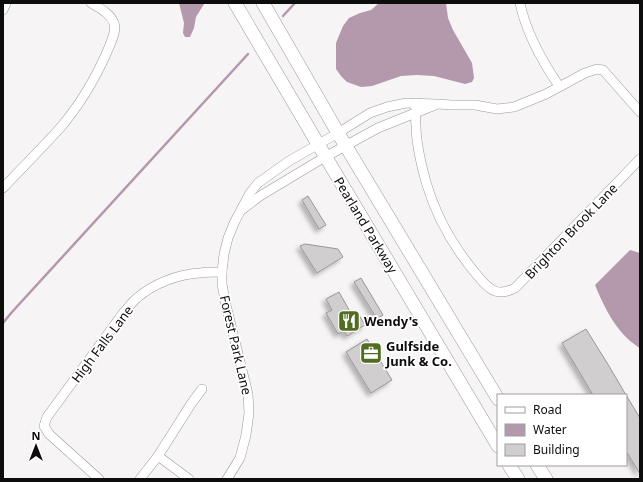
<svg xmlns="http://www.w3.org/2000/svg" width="643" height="482" viewBox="0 0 643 482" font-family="'Noto Sans',sans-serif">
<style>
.water{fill:#b498ab}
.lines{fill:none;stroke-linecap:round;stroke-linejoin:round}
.stream{stroke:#b498ab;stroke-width:2.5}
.building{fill:#d1ced0;stroke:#999698;filter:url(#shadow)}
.street-casing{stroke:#9b989a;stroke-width:10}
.secondary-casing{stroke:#9b989a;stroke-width:14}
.street{stroke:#fff;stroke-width:9}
.secondary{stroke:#fff;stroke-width:13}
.labels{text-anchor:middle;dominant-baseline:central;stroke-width:3.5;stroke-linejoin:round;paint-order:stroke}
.street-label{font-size:13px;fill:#0e0d0e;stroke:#fff}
.poi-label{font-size:13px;font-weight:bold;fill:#0e0d0e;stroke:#fff;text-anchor:start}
</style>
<defs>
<filter id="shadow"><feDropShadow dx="-3.5" dy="3.5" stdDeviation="2" flood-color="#0004"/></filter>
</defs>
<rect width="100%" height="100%" fill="#f7f4f6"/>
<g class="water">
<path d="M 179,3 L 203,3 L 204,4 L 196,17 L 194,28 L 190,37 L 185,37 L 183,33 L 184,23 Z"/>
<path d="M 379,3 L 446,3 L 448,18 L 453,30 L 472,63 L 474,78 L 472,82 L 465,84 L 434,76 L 417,75 L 401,76 L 372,86 L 361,87 L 347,82 L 341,76 L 336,69 L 336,43 L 343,26 L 349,18 L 360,13 L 371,10 Z"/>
<path d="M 630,250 L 640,253 L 640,348 L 638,347 C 633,343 627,339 623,334 C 611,321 602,302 595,285 Z"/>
</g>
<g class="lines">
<g class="stream">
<path d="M 283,16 L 295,3"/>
<path d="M 3,323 L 12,312 L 248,54"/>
</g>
</g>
<g class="building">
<path d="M 308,196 L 326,225 L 319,229 L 302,200 Z"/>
<path d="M 305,244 L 338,249 L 343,257 L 317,273 L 300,246 Z"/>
<path d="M 361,278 L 383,315 L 377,319 L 354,282 Z"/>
<path d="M 339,292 L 352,315 L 357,312 L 365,325 L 347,336 L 344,331 L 338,334 L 326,313 L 332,310 L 326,299 Z"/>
<path d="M 586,329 L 609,366 L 626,395 L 593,395 L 562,343 Z"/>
<path d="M 367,339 L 392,380 L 371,393 L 346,352 Z"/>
<path d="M 626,395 L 640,418 L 640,474 L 626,451 Z"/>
</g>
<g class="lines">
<g class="street-casing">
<g id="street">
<path d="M 520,3 C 526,33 542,61 559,86"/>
<path d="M 3,10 L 6,3"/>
<path d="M 416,103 C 416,110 415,118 416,125 C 416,144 421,164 426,182 C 436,216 454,248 477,275 C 482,281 487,288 495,291 C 502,294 509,291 515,288 L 640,159"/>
<path d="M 3,188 C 22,168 42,148 60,128 C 79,106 95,79 107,52 C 110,44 117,32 114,23 C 110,13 99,8 91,3"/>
<path d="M 243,209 L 260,196 L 325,157 L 378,128 L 435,105"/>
<path d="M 158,456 L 189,479"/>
<path d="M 99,479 L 49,434 L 44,426 L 47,417 L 124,312 C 128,308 132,302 137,298 C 153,284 178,274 200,273 C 207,272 214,272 222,272"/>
<path d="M 140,479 L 158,456 L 191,404 L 202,389"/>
<path d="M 227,479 L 240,458 L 246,435 L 249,413 L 248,394 L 225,301 L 222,284 L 222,272 L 224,254 L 228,238 L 235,221 L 250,193 L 258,183 L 289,161 L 338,133 L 370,113 L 387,107 L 406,103 L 437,104 L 452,105 L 475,105 L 497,109 L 514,107 L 546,94 L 585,73 L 597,69 L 603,70 L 640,112"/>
</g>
</g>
<g class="secondary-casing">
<g id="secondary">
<path d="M 235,3 L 318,144 L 498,446"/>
<path d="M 263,3 L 338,133 L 498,399"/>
<path d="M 509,465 L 518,479"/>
<path d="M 537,465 L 546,479"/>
</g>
</g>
<use href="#street" class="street"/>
<use href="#secondary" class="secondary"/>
</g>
<defs>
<g id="restaurant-square" transform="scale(1.15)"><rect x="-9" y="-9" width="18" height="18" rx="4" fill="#506d21" stroke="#fff"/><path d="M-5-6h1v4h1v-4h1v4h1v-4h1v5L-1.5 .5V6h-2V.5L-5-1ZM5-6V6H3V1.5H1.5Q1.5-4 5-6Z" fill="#fff"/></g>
<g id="office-square" transform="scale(1.15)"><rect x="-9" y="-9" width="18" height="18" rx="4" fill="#506d21" stroke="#fff"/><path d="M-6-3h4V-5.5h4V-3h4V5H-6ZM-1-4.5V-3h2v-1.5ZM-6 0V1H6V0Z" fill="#fff"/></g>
</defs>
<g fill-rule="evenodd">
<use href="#restaurant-square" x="349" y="321"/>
<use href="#office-square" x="371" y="353"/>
</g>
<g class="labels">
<g class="street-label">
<text transform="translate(366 225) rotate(59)">Pearland Parkway</text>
<text transform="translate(571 231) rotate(-46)">Brighton Brook Lane</text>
<text transform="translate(102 344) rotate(-53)">High Falls Lane</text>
<text transform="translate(236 345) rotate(77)">Forest Park Lane</text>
</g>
<g class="poi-label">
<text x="364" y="321">Wendy's</text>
<text x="386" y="346">Gulfside<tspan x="386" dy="15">Junk &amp; Co.</tspan></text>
</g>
</g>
<rect width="643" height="482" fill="none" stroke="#0e0d0e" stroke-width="8"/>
<rect x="497" y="394" width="130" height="72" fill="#ffffff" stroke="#9f9e9f"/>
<rect x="505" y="407" width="20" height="6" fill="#ffffff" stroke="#9f9e9f"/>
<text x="533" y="414" font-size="12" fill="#0e0d0e">Road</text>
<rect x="505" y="424" width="20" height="12" fill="#b498ab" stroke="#9f9e9f"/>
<text x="533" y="434" font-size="12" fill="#0e0d0e">Water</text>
<rect x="505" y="444" width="20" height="12" fill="#d1ced0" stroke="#9f9e9f"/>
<text x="533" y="454" font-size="12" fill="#0e0d0e">Building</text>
<g transform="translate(36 446)" stroke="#ffffff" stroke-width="3" paint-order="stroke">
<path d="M0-3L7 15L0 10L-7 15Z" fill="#0e0d0e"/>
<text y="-6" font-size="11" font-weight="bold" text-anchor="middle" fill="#0e0d0e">N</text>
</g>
</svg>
